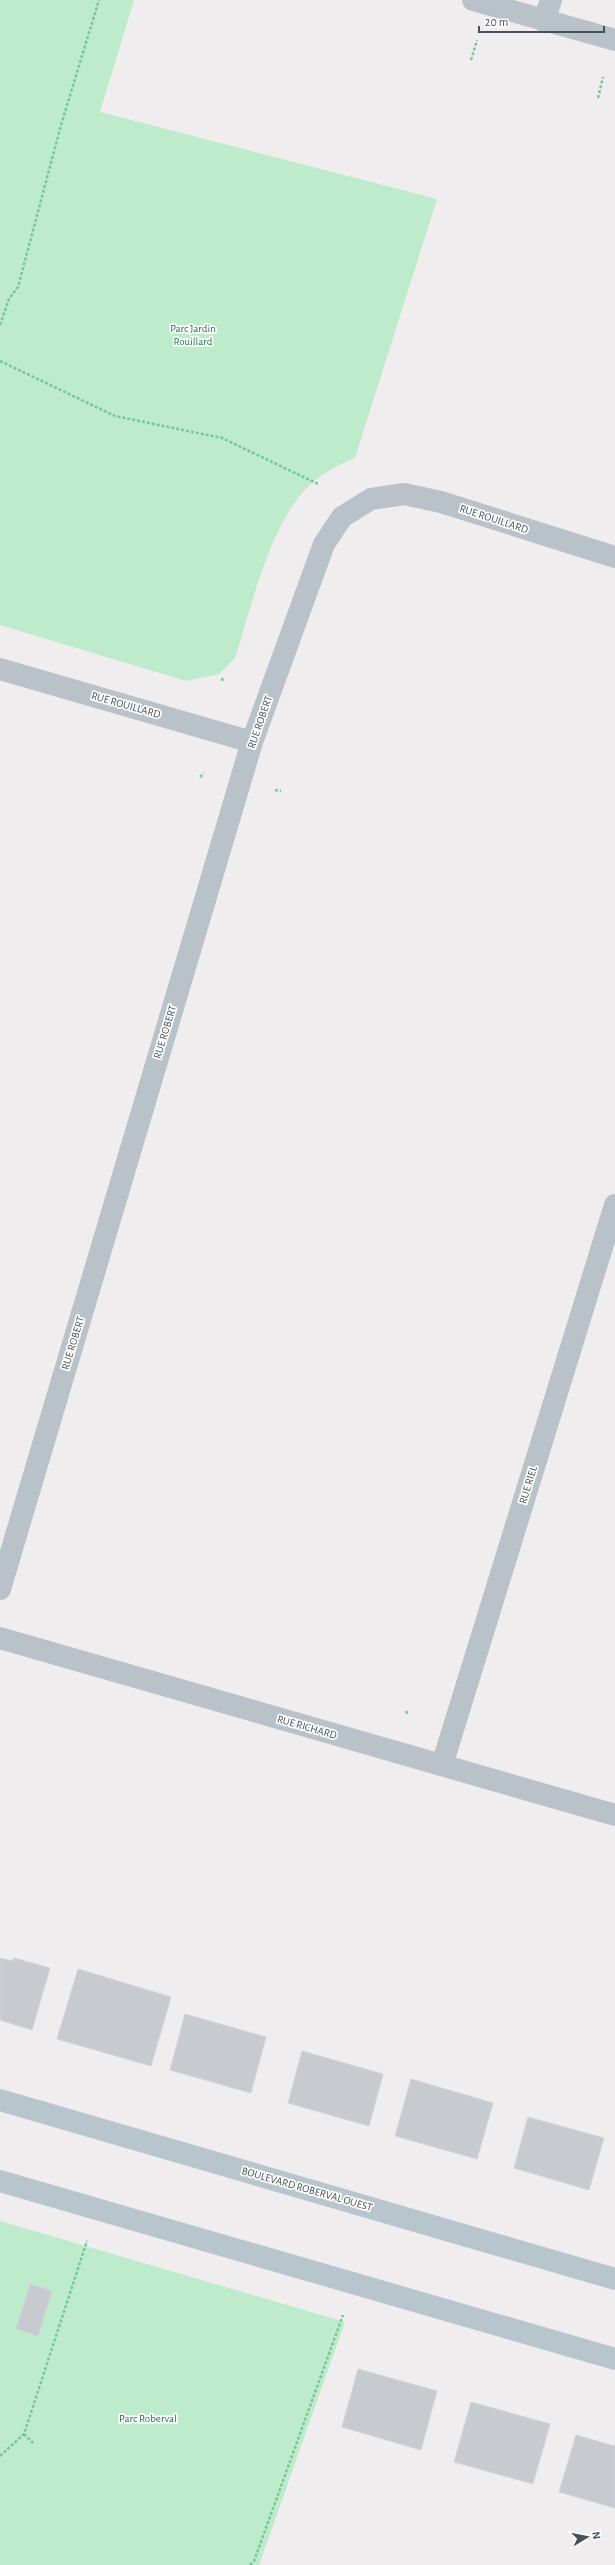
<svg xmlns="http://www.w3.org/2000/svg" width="615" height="2565" viewBox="0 0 615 2565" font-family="'Alegreya Sans',sans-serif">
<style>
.green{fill:#bdebcb}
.building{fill:#c7cacf;stroke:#d1d4d8}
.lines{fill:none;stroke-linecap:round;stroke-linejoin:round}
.path{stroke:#78c699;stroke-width:2.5;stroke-dasharray:3 2;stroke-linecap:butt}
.street{stroke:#b9c2c8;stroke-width:22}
.secondary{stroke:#b9c5cd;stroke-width:22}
.labels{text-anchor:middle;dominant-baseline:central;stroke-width:3.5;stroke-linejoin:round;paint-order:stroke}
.park-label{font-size:11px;fill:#1d7442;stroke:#fff}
.street-label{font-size:11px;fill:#465158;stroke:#fff}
</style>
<rect width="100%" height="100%" fill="#efeded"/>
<g class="green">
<path d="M 0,0 L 134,0 L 100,112 L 437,199 L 355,458 C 336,466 315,477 302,493 C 267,535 252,605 235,658 L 219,674 L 186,681 L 0,625 Z"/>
<path d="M 0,2221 L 345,2322 L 259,2565 L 0,2565 Z"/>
</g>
<g class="building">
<path d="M 0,1958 L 12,1961 L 14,1958 L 50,1968 L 32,2030 L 0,2020 Z"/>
<path d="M 78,1969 L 171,1997 L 151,2066 L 57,2039 Z"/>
<path d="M 185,2014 L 266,2037 L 251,2093 L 170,2070 Z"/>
<path d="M 302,2051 L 383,2074 L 369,2126 L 288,2103 Z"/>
<path d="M 411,2079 L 493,2103 L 477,2159 L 395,2136 Z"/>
<path d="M 528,2117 L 604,2138 L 589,2190 L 514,2168 Z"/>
<path d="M 30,2284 L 52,2291 L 38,2336 L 16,2329 Z"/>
<path d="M 358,2369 L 437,2391 L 421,2450 L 342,2427 Z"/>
<path d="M 471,2402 L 550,2424 L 533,2484 L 454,2462 Z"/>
<path d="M 576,2435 L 614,2446 L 615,2443 L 615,2508 L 559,2492 Z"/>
</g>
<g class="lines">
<g class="path">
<path d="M 471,60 L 477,40"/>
<path d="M 598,98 L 603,77"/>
<path d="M 0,325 L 9,299 L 18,287 L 61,125 L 99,0"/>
<path d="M 0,361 L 115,416 L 222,438 L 318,484"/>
<path d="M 222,678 L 223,682"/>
<path d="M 200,777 L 204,773"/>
<path d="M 275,790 L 281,791"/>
<path d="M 406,1711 L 408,1715"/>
<path d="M 24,2434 L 34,2444"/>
<path d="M 0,2456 L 24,2434 L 87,2241"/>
<path d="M 250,2565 L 254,2561 L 343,2315"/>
</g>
<g class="street">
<path d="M 473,0 L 615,40"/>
<path d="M 544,21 L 551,0"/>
<path d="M 0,669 L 252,742"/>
<path d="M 0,1589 L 252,742 L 324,544 L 342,517 L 371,499 L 404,494 L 441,502 L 615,557"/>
<path d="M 0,1638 L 615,1815"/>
<path d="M 442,1765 L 615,1205"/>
</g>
<g class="secondary">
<path d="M 0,2100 L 615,2279"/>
<path d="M 0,2181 L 615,2359"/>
</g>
</g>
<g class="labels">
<g class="park-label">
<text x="193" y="328">Parc Jardin<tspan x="193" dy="13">Rouillard</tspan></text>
<text x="148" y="2418">Parc Roberval</text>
</g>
<g class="street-label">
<text transform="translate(494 519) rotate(18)">RUE ROUILLARD</text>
<text transform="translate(126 705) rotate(16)">RUE ROUILLARD</text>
<text transform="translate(260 722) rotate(-71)">RUE ROBERT</text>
<text transform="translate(165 1032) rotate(-73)">RUE ROBERT</text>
<text transform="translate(73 1343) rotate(-73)">RUE ROBERT</text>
<text transform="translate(528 1485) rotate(-73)">RUE RIEL</text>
<text transform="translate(307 1727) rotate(16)">RUE RICHARD</text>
<text transform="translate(307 2189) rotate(16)">BOULEVARD ROBERVAL OUEST</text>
</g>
</g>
<g transform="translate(587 2537) rotate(80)" stroke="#ffffff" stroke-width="3" paint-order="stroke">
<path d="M0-3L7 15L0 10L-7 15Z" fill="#465158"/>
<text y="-6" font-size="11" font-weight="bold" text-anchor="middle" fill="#465158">N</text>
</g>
<path d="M479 26v6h125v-6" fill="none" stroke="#465158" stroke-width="2"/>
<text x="485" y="26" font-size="12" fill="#465158" stroke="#ffffff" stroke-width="3" paint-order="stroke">20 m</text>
</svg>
